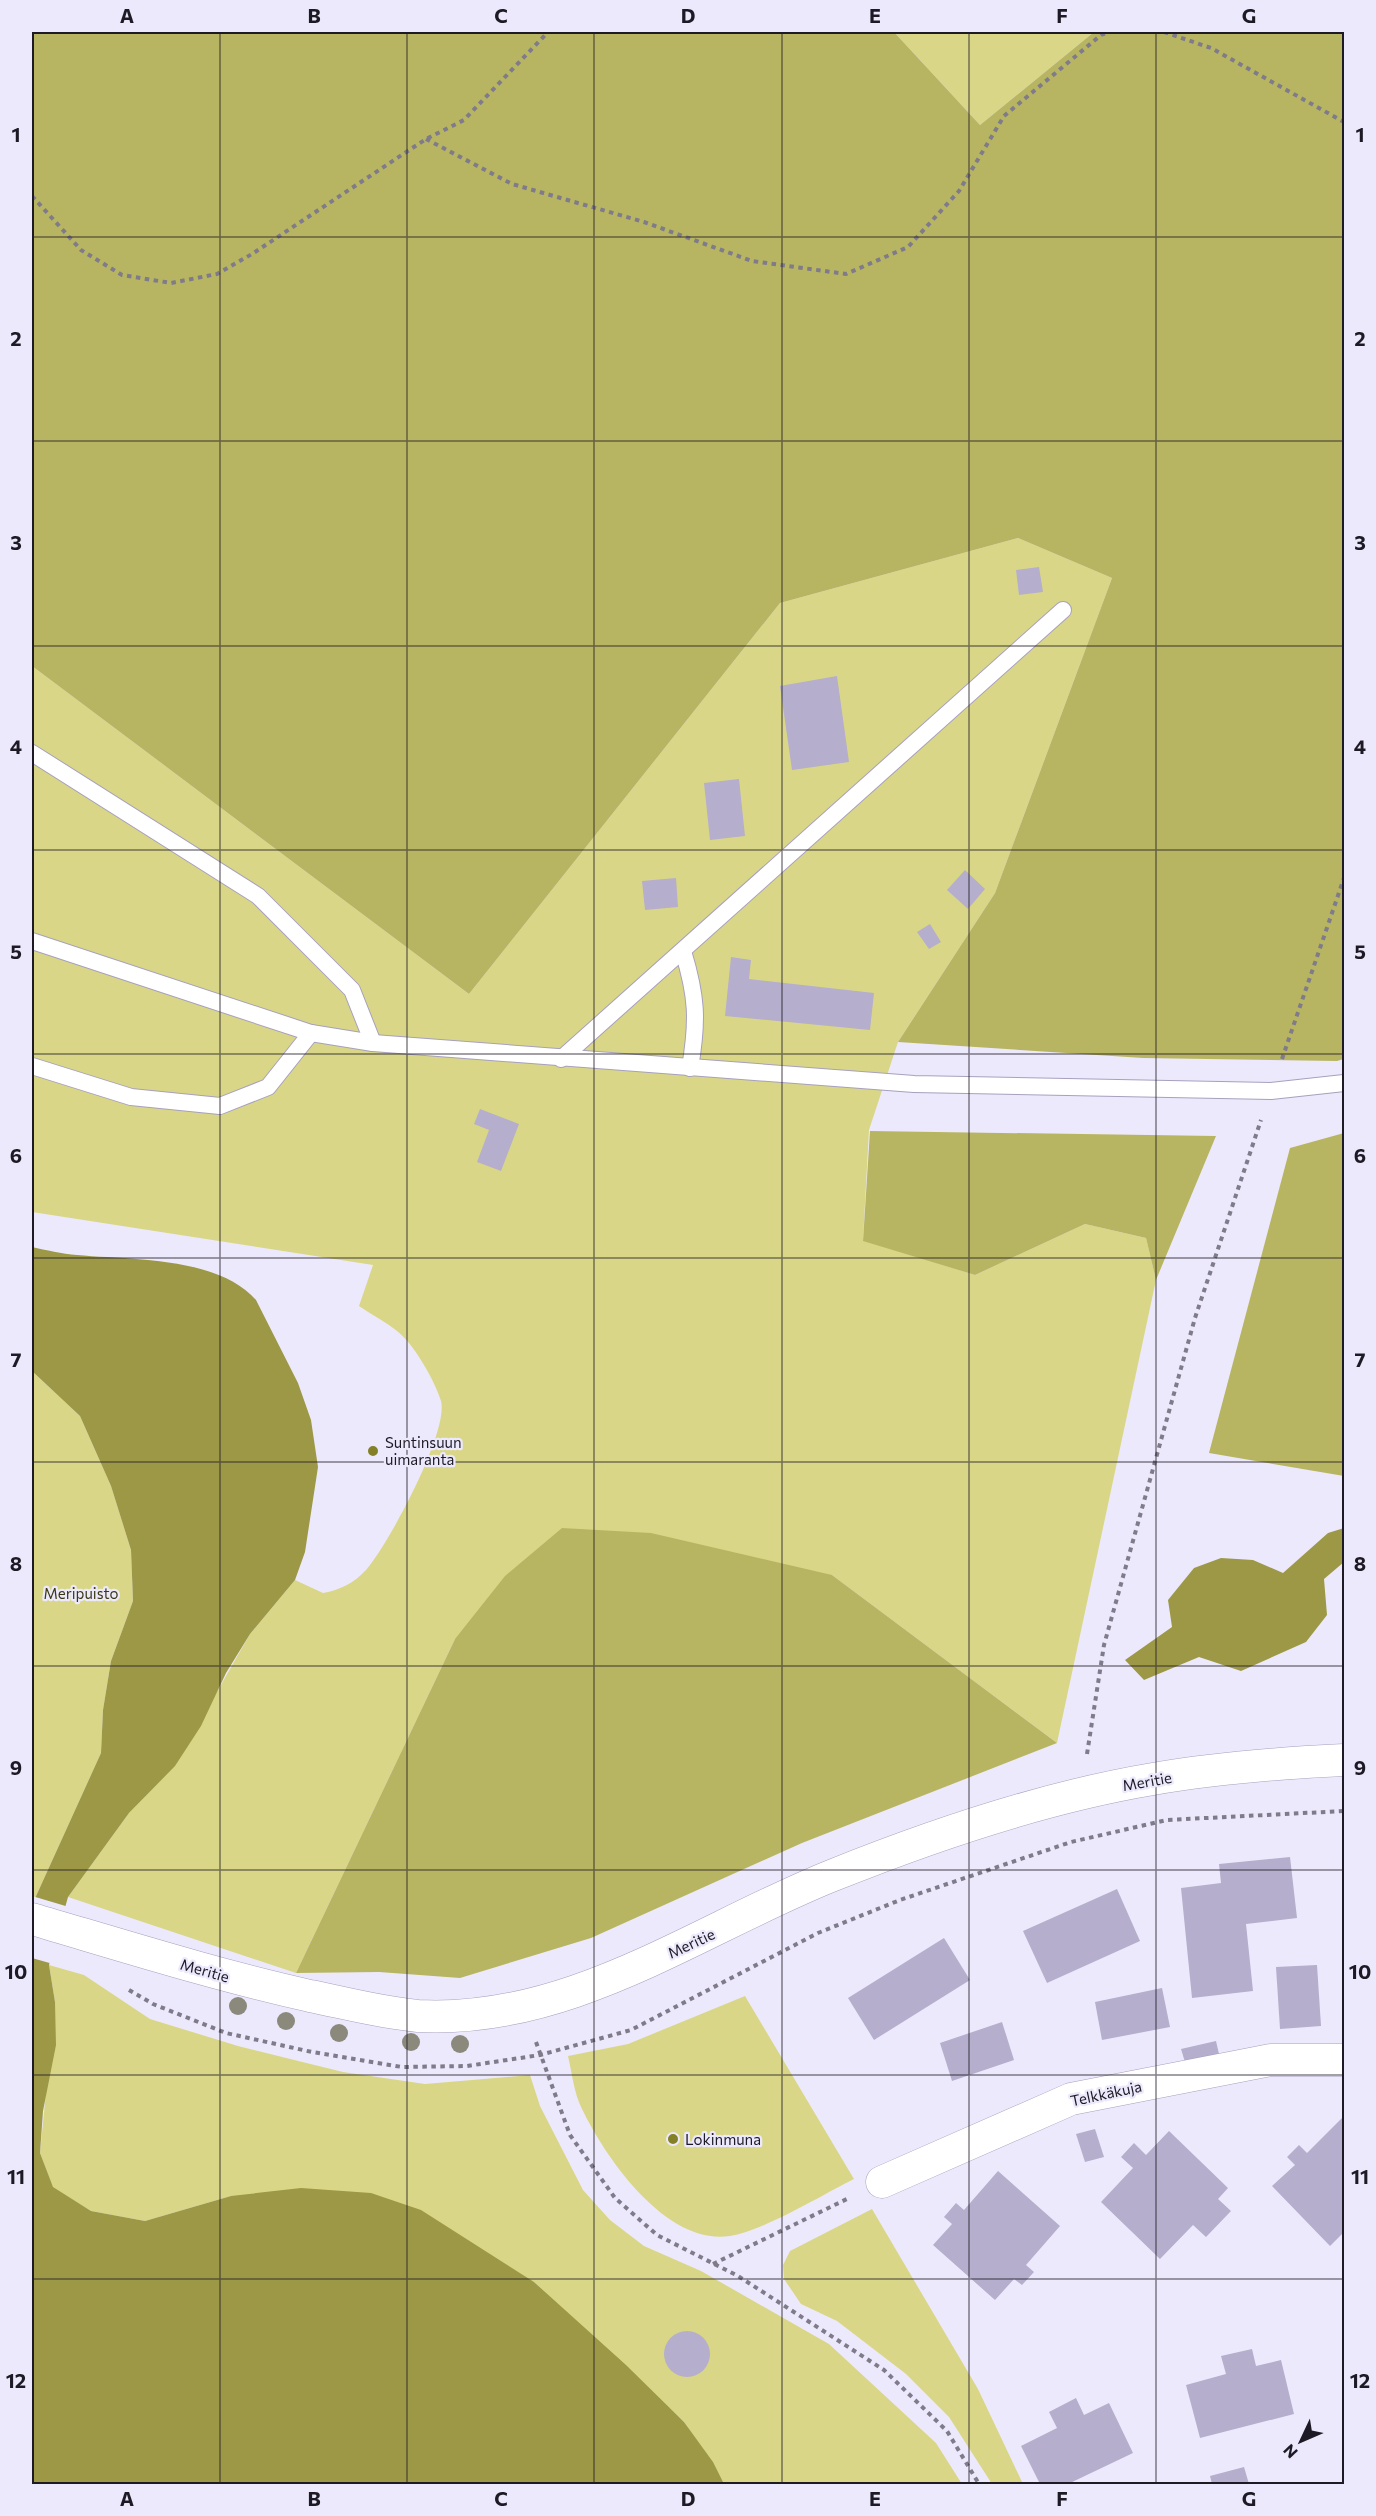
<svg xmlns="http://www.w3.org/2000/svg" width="1376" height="2516" viewBox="0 0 1376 2516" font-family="Commissioner,sans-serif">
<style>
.green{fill:#d9d787}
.forest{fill:#b8b562}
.water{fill:#9c9846}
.pier{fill:#ede9fc}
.building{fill:#b5aecc}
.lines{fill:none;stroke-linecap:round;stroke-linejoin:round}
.service-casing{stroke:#a7a0be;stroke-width:18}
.minor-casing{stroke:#a7a0be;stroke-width:33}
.path{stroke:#7f7b8a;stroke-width:4;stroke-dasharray:4.5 4.5;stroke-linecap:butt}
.service{stroke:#fff;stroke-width:16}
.minor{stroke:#fff;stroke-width:32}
.tree{fill:#8b887c}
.grid{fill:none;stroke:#1d1a25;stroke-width:1.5;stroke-opacity:0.55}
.poi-dot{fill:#838027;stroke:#ede9fc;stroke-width:2}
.labels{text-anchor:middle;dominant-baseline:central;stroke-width:4.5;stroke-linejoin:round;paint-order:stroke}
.poi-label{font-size:15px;fill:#1d1a25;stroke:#ede9fc;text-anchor:start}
.park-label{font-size:15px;fill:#3a3814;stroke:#ede9fc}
.street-label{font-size:15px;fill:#1d1a25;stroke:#ede9fc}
.neatline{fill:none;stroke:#1d1a25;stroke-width:2}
.grid-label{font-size:20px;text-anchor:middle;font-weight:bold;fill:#1d1a25}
</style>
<rect width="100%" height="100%" fill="#ede9fc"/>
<g class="green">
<path d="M 894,32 L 1094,32 L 980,125 Z"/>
<path d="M 1018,538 L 1112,578 L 995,893 L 898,1042 L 869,1130 L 863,1240 L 975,1275 L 1085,1224 L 1146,1238 L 1156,1280 L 1057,1743 L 832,1575 L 455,1639 L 296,1973 L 68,1897 L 129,1813 L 175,1765 L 250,1634 L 295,1580 L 323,1593 C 340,1590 354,1583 366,1570 C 388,1545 449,1432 441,1401 C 435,1381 414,1344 397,1331 C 386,1322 372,1315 359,1306 L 373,1265 L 32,1212 L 32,666 L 469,994 L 780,603 Z"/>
<path d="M 32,1371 L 80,1416 L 111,1486 L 131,1550 L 133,1601 L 111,1661 L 103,1710 L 101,1753 L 32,1905 Z"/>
<path d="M 49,1965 L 84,1975 L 150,2019 L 238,2046 L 343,2072 L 425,2084 L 530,2075 L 540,2106 L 583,2190 L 610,2220 L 644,2246 L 701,2271 L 829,2344 L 936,2443 L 962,2484 L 724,2484 L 684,2422 L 534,2282 L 231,2196 L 145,2221 L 91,2211 L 53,2188 L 40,2153 L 55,2002 Z"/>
<path d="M 745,1996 L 854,2179 C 822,2195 763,2231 730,2236 C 667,2246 606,2159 582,2109 C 574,2094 572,2073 568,2056 L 628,2044 Z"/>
<path d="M 872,2209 L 978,2389 L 1023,2484 L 992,2484 L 949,2417 L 906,2374 L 837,2321 L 801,2304 L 784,2279 L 783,2265 L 790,2251 Z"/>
</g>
<g class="forest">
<path d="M 32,32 L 894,32 L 980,125 L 1094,32 L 1344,32 L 1344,1059 L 1337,1061 L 1143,1058 L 898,1042 L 995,893 L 1112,578 L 1018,538 L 780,603 L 469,994 L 32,666 Z"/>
<path d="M 870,1131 L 1216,1136 L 1156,1280 L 1146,1238 L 1085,1224 L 975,1275 L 863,1241 Z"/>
<path d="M 1344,1133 L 1344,1476 L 1209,1453 L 1290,1148 Z"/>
<path d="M 562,1528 L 651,1533 L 832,1575 L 1057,1743 L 802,1843 L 591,1938 L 460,1978 L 379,1972 L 296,1973 L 455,1639 L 505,1576 Z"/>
</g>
<g class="water">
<path d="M 32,1247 C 46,1250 62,1254 77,1255 C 130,1260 217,1256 256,1300 L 298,1383 L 311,1420 L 318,1467 L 305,1552 L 295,1580 L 250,1634 L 226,1673 L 201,1726 L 175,1766 L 129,1813 L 68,1897 L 49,1965 L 55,2002 L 56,2045 L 43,2111 L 40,2153 L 53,2187 L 91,2211 L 145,2221 L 231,2196 L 301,2188 L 371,2193 L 421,2210 L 534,2282 L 626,2365 L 684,2422 L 713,2462 L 724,2484 L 32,2484 L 32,1905 L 101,1753 L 103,1710 L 111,1661 L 133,1601 L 131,1550 L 111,1486 L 80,1416 L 32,1371 Z"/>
<path d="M 1344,1528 L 1344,1562 L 1324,1579 L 1327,1615 L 1306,1642 L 1241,1671 L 1199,1657 L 1144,1680 L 1125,1660 L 1172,1627 L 1168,1600 L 1194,1568 L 1221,1558 L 1253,1560 L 1283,1573 L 1328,1533 Z"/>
</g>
<path class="pier" d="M 32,1896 L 69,1907 L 53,1964 L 32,1958 Z"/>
<g class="building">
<path d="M 1039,567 L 1043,592 L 1019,595 L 1016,570 Z"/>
<path d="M 837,676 L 849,762 L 792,770 L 780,686 Z"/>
<path d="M 739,779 L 745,836 L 710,840 L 704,783 Z"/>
<path d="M 965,870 L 985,889 L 968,909 L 947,890 Z"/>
<path d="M 676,878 L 678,907 L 645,910 L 642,881 Z"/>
<path d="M 930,924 L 941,942 L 929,949 L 917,932 Z"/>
<path d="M 731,957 L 751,960 L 749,979 L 874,993 L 870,1030 L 725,1016 Z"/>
<path d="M 480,1109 L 519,1124 L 501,1171 L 477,1162 L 489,1130 L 474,1124 Z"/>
<path d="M 1290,1857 L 1297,1918 L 1246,1924 L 1253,1991 L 1192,1998 L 1181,1888 L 1221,1883 L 1219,1864 Z"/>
<path d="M 1117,1889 L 1140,1941 L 1047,1983 L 1023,1931 Z"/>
<path d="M 944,1938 L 970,1980 L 874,2040 L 848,1998 Z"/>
<path d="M 1317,1965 L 1321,2026 L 1280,2029 L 1276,1967 Z"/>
<path d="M 1162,1988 L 1170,2027 L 1102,2040 L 1095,2002 Z"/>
<path d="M 1002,2022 L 1014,2060 L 952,2081 L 940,2043 Z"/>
<path d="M 1216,2041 L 1219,2054 L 1185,2062 L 1181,2049 Z"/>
<path d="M 1344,2116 L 1344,2232 L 1330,2246 L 1272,2186 L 1295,2165 L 1287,2157 L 1299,2145 L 1307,2153 Z"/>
<path d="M 1095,2129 L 1104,2157 L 1085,2162 L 1076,2134 Z"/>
<path d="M 1169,2131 L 1228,2188 L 1218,2199 L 1231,2211 L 1206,2237 L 1193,2225 L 1160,2259 L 1101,2202 L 1133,2168 L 1121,2157 L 1134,2143 L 1146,2155 Z"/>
<path d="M 998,2171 L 1060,2226 L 1026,2265 L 1034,2272 L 1022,2285 L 1014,2279 L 995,2300 L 933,2245 L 952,2224 L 944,2217 L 956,2203 L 964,2210 Z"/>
<circle cx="687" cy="2354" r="23"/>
<path d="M 1252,2349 L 1256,2366 L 1281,2360 L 1294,2414 L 1200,2438 L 1186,2385 L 1226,2374 L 1221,2356 Z"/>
<path d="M 1076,2398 L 1084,2415 L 1109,2403 L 1133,2453 L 1068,2484 L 1040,2484 L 1021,2446 L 1057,2428 L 1049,2412 Z"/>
<path d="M 1244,2467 L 1249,2484 L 1212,2484 L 1210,2476 Z"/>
</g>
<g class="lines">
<g class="service-casing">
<g id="service">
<path d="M 32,753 L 258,896 L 352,990 L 373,1043"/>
<path d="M 32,941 L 311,1033 L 373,1043 L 914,1084 L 1271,1091 L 1344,1083"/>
<path d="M 683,951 C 697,997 698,1020 690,1068"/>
<path d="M 561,1059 L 1063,610"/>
<path d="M 32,1066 L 131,1097 L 220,1106 L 268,1087 L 311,1033"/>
</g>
</g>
<g class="minor-casing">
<g id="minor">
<path d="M 32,1919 C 124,1946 216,1975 310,1996 C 345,2003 382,2013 418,2016 C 570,2024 697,1930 831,1876 C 933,1835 1045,1797 1153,1779 C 1216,1768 1281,1763 1344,1760"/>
<path d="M 882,2182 L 1071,2099 L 1271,2060 L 1344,2060"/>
</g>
</g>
<g class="path">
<path d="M 1164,32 L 1211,48 L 1344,122"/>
<path d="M 426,139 L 512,184 L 644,222 L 752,261 L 846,274 L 908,247 L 959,191 L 1004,116 L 1101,35 L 1109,32"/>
<path d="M 32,196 L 81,250 L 122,275 L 171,283 L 217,274 L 252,254 L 426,139 L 464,120 L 548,32"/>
<path d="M 1282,1059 L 1344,878"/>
<path d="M 1087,1754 L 1104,1645 L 1195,1318 L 1261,1120"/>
<path d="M 129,1990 L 153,2004 L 226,2033 L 312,2052 L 402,2067 L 467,2066 L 540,2055 L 631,2030 L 818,1933 L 900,1900 L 1071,1842 L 1167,1820 L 1344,1811"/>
<path d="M 536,2042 L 570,2135 L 615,2198 L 657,2235 L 738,2276 L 884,2370 L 947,2431 L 979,2484"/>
<path d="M 713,2264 L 849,2198"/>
</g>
<use href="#service" class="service"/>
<use href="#minor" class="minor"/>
</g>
<g class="tree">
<circle cx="238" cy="2006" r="9"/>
<circle cx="286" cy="2021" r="9"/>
<circle cx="339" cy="2033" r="9"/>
<circle cx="411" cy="2042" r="9"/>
<circle cx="460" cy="2044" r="9"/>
</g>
<path class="grid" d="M 220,32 L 220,2484M 407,32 L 407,2484M 594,32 L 594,2484M 782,32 L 782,2484M 969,32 L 969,2484M 1156,32 L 1156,2484M 32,237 L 1344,237M 32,441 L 1344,441M 32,646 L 1344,646M 32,850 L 1344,850M 32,1054 L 1344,1054M 32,1258 L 1344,1258M 32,1462 L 1344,1462M 32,1666 L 1344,1666M 32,1870 L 1344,1870M 32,2075 L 1344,2075M 32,2279 L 1344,2279"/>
<g class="poi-dot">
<circle cx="373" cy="1451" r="6"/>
<circle cx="673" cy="2139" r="6"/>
</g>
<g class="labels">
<g class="poi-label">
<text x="385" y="1442">Suntinsuun<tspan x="385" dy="17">uimaranta</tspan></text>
<text x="685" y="2139">Lokinmuna</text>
</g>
<g class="park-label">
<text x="81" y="1593">Meripuisto</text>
</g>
<g class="street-label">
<text transform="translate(1147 1781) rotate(-10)">Meritie</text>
<text transform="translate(691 1943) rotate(-25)">Meritie</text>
<text transform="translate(205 1970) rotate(16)">Meritie</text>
<text transform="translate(1106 2093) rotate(-12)">Telkkäkuja</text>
</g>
</g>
<rect width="1376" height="2516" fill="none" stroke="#ede9fc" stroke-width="66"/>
<g transform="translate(1301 2441) rotate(226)" stroke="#ede9fc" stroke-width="4.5" paint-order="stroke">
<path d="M0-4.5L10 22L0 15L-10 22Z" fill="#1d1a25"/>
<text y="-9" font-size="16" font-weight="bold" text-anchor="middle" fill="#1d1a25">N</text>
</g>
<rect x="33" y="33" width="1310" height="2450" class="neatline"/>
<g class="grid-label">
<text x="127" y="23">A</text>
<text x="314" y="23">B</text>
<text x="501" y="23">C</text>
<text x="688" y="23">D</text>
<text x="875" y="23">E</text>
<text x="1062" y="23">F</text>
<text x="1249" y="23">G</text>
<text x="16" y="142">1</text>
<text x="1360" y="142">1</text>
<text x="16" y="346">2</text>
<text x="1360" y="346">2</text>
<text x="16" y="550">3</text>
<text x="1360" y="550">3</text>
<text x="16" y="754">4</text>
<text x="1360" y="754">4</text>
<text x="16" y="959">5</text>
<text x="1360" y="959">5</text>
<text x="16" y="1163">6</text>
<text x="1360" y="1163">6</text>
<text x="16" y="1367">7</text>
<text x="1360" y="1367">7</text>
<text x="16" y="1571">8</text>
<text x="1360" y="1571">8</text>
<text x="16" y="1775">9</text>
<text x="1360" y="1775">9</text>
<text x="16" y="1979">10</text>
<text x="1360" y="1979">10</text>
<text x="16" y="2184">11</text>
<text x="1360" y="2184">11</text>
<text x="16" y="2388">12</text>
<text x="1360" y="2388">12</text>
<text x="127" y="2506">A</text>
<text x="314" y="2506">B</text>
<text x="501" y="2506">C</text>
<text x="688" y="2506">D</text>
<text x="875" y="2506">E</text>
<text x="1062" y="2506">F</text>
<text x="1249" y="2506">G</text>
</g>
</svg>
